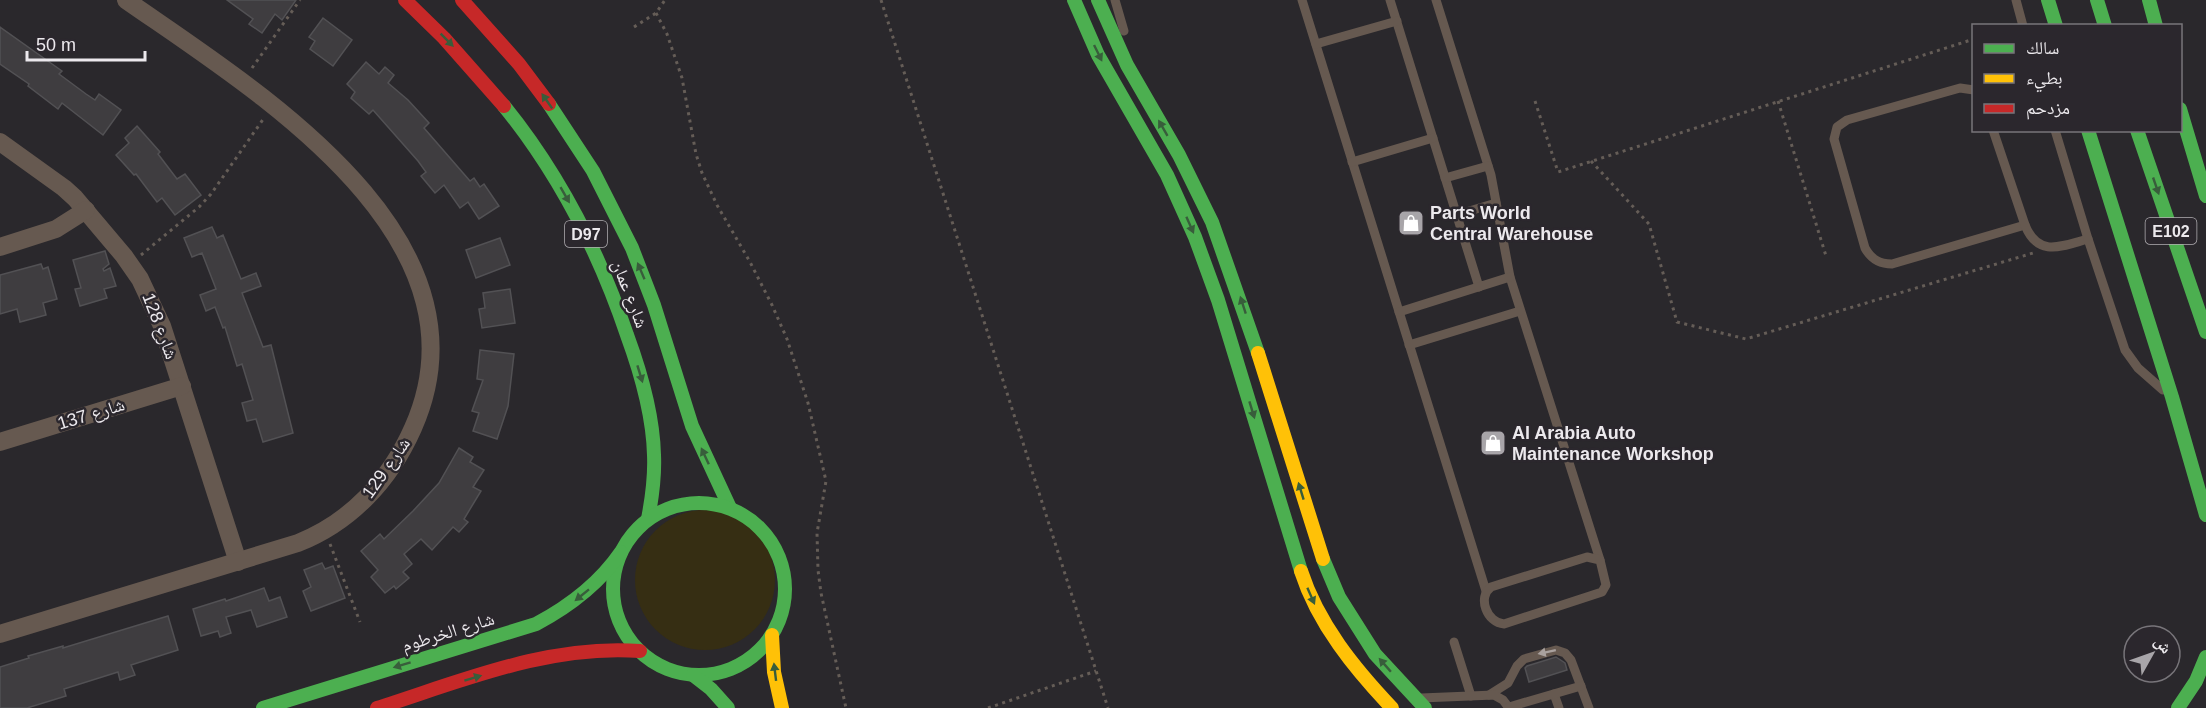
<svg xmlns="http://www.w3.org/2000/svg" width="2206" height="708" viewBox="0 0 2206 708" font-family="Arial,'Noto Naskh Arabic',sans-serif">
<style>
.sand{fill:#362e13}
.building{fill:#3f3d40;stroke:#525154;stroke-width:1.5}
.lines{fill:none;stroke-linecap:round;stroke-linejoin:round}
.path{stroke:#655d57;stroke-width:3;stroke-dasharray:3 4.5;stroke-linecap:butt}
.lane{stroke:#665950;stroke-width:9}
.street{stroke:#665950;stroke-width:18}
.fast{stroke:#4caf50;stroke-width:14}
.slow{stroke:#ffc107;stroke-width:14}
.jam{stroke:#c62828;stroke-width:14}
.oneway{fill:#385d3b}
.oneway2{fill:#a9a19e}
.labels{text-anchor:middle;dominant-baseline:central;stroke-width:5;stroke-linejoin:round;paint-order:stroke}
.shield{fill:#2b272d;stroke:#b2afb3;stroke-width:1.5}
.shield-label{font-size:16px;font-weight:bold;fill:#ece9ed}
.poi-label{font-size:18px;font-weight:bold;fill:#ece9ed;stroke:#2b272d;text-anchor:start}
.street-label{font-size:18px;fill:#ece9ed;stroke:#2b272d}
</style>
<rect width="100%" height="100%" fill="#2a282c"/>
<circle class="sand" cx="705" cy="580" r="70"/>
<g class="building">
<path d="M 227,0 L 296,0 L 282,20 L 275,14 L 262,33 L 249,24 L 253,19 Z"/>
<path d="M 323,18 L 352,40 L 333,66 L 310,49 L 315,41 L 309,37 Z"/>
<path d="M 0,27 L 62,71 L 59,74 L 86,94 L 95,100 L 99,94 L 121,110 L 103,135 L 62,103 L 58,109 L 28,86 L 29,84 L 0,64 Z"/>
<path d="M 366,62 L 379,74 L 385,67 L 394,75 L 388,83 L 408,100 L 429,123 L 424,128 L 470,181 L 474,178 L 480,187 L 484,184 L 499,206 L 479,219 L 468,202 L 460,208 L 444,185 L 435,193 L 421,176 L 426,172 L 418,161 L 373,110 L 369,114 L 351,98 L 355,92 L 347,84 Z"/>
<path d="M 137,126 L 160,152 L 158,154 L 177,179 L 185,174 L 201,195 L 175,215 L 162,198 L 157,202 L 136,174 L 134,175 L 116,155 L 129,143 L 125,138 Z"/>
<path d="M 212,227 L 217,238 L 223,235 L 241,279 L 256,273 L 261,286 L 242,293 L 263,347 L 271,345 L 293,433 L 263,442 L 256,419 L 247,421 L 242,403 L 253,400 L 242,364 L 237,366 L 225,327 L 223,328 L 215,307 L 206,311 L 200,295 L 216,289 L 202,253 L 192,257 L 184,238 Z"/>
<path d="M 500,238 L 510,265 L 476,278 L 466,250 Z"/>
<path d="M 105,251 L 109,264 L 103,269 L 104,271 L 110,268 L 116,286 L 104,289 L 107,298 L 80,306 L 75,289 L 81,288 L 73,260 Z"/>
<path d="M 41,264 L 43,269 L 48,267 L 57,299 L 43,303 L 46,315 L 20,322 L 17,309 L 0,314 L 0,275 Z"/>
<path d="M 510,289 L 515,323 L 482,328 L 479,309 L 485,308 L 483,293 Z"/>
<path d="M 480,350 L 514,354 L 508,406 L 497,439 L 473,431 L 479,413 L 472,411 L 483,380 L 477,379 Z"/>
<path d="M 459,448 L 473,457 L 470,462 L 484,470 L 473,487 L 481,491 L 464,519 L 468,522 L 459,532 L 453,527 L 432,550 L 421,539 L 404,554 L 412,564 L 403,572 L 409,578 L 396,589 L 394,586 L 385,593 L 371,577 L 378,570 L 361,551 L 380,534 L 384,539 L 413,511 L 439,483 Z"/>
<path d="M 322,563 L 325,569 L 333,566 L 345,598 L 311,611 L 303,591 L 311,587 L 304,570 Z"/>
<path d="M 264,588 L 269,601 L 280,597 L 287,617 L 257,627 L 251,610 L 226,617 L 231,633 L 220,637 L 218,631 L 201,636 L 193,609 L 225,599 L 226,601 Z"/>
<path d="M 168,616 L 178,650 L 131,665 L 135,675 L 120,680 L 118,672 L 64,689 L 66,696 L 27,708 L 0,708 L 0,667 L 29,658 L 28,656 L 63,646 L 63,648 Z"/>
<path d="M 1556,657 L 1565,663 L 1567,670 L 1529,682 L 1525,668 L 1527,666 Z"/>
</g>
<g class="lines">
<g class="path">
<path d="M 881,0 L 1108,708"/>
<path d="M 656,13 L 667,34 L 682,78 L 696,154 L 702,173 L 717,205 L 750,262 L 772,305 L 787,339 L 808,403 L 826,481 L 817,533 L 818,570 L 821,593 L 846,708"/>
<path d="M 634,27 L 656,13 L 665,0"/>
<path d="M 252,68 L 300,0"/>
<path d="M 1535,101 L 1558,172 L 1974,39"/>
<path d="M 1778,101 L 1826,256"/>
<path d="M 1591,161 L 1649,224 L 1677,322 L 1746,339 L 2033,253"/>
<path d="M 141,255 L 199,207 L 211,194 L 264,118"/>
<path d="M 330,544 L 360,622"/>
<path d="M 988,708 L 1096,671"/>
</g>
<g class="lane">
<path d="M 1115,0 L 1124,31"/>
<path d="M 1302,0 L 1486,591"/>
<path d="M 1390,0 L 1479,287"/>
<path d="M 1436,0 L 1491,175 L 1510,277 L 1600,560"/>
<path d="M 2016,0 L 2023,26"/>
<path d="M 1316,44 L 1397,21"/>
<path d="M 1974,90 L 1960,88 L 1847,120 L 1837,127 L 1834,139 L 1865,248 C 1871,259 1879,264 1892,264 L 2025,225"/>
<path d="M 1993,130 L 2025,225 C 2038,258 2062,246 2088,239"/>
<path d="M 2055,130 L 2088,239 L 2125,350 L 2138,368 L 2163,390"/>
<path d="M 1352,162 L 1433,138"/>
<path d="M 1445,178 L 1488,166"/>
<path d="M 1456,215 L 1496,203"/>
<path d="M 1399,312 L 1510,277"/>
<path d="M 1409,345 L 1520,311"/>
<path d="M 1587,557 L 1600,560 L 1606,585 L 1602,592 L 1504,624 C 1487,623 1477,597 1491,587 Z"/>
<path d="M 1454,642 L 1471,696"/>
<path d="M 1554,694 L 1559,708"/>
<path d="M 1489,695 L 1508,683 L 1517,666 L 1524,659 L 1556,650 L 1565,653 L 1571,660 L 1589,708"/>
<path d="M 1421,698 L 1494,695 L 1503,700 L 1509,708"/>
<path d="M 1509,707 L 1581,686"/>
</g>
<g class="street">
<path d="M 0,142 L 64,188 L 75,198 L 124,256 L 140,279 L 162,326 L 238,562"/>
<path d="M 0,247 L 56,229 L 86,210"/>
<path d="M 0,442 L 182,386"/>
<path d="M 0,634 L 298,543 C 351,522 390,480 413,428 C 498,237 255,90 126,0"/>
</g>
<g class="fast">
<path d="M 1074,0 L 1098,55 L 1167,175 L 1195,237 L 1218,300 L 1301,571"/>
<path d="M 1098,0 L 1127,65 L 1179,155 L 1212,222 L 1258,353"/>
<path d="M 2048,0 L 2056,26"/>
<path d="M 2097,0 L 2105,26"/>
<path d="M 2149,0 L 2156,26"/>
<path d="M 549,104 L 593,171 L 632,248 L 654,305 L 692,426 L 730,508"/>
<path d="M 504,106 C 559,174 599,252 627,335 C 641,373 653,414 654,455 C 655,477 652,498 648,519"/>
<path d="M 2180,109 L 2206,196"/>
<path d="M 2088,130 L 2172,397 L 2206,515"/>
<path d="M 2137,130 L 2206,332"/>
<circle cx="699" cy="589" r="86"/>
<path d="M 1323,559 L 1339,597 L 1375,654 L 1425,708"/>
<path d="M 693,675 L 711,689 L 728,708"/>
<path d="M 263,708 L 536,624 C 570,606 599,584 621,552"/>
<path d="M 2178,708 L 2196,681 L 2206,657"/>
</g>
<g class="slow">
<path d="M 1258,353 L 1323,559"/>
<path d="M 1301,571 C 1318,624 1355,669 1392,708"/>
<path d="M 772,635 L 774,672 L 782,708"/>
</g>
<g class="jam">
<path d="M 405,0 L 444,38 L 504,106"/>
<path d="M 462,0 L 519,64 L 549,104"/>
<path d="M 377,708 C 462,681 549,644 640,651"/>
</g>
</g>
<defs><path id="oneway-solid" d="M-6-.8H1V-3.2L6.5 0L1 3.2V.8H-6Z" transform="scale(1.5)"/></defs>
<g class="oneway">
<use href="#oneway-solid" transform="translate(447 40) rotate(45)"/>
<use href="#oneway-solid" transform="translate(1098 53) rotate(64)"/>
<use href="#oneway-solid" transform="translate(547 101) rotate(-125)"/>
<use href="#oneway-solid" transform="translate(1163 128) rotate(-120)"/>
<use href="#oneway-solid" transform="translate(2156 186) rotate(71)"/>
<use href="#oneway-solid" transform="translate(565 195) rotate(60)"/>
<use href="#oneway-solid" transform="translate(1190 225) rotate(66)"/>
<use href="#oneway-solid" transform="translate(641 271) rotate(-113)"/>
<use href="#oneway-solid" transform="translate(1243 305) rotate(-108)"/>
<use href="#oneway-solid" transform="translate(640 374) rotate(73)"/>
<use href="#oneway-solid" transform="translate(1252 410) rotate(73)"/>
<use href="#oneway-solid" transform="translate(705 456) rotate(-115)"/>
<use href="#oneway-solid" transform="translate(1301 491) rotate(-107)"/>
<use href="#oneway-solid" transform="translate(582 595) rotate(141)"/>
<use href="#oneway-solid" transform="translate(1311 596) rotate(66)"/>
<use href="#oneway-solid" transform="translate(402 665) rotate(163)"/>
<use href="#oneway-solid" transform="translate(1385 665) rotate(-131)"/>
<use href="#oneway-solid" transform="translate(775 672) rotate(-97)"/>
<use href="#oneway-solid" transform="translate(473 678) rotate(-17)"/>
</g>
<use class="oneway2" href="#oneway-solid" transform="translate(1547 652) rotate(168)"/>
<defs>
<g id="shop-square" transform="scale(1.35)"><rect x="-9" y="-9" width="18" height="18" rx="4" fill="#a8a5a9" stroke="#2b272d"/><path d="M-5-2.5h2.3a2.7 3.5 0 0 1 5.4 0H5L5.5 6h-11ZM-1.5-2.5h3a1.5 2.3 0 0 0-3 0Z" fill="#fff"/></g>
</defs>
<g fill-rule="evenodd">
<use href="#shop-square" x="1411" y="223"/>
<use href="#shop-square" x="1493" y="443"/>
</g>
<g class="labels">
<g class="shield">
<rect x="2145.5" y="218" width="51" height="26" rx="4.5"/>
<rect x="565" y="221" width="42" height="26" rx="4.5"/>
</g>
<g class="shield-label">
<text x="2171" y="231">E102</text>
<text x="586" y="234">D97</text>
</g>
<g class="poi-label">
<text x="1430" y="213">Parts World<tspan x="1430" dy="21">Central Warehouse</tspan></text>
<text x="1512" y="433">Al Arabia Auto<tspan x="1512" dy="21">Maintenance Workshop</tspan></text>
</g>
<g class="street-label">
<text transform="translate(630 294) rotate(69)">شارع عمان</text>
<text transform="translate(160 326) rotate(69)">شارع 128</text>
<text transform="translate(91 414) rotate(-17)">شارع 137</text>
<text transform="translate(386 468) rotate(-55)">شارع 129</text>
<text transform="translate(448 632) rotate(-17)">شارع الخرطوم</text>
</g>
</g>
<rect x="1972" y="24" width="210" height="108" fill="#2b272d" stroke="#78757a" stroke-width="1.5"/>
<rect x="1984" y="44" width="30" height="9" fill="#4caf50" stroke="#78757a" stroke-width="1.5"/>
<text x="2026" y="54" font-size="18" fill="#ece9ed">سالك</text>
<rect x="1984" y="74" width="30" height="9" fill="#ffc107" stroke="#78757a" stroke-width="1.5"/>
<text x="2026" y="84" font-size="18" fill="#ece9ed">بطيء</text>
<rect x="1984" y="104" width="30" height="9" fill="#c62828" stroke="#78757a" stroke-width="1.5"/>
<text x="2026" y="114" font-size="18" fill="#ece9ed">مزدحم</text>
<g transform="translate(2152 654) rotate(50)"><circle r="28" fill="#2b272d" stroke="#78757a" stroke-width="1.5"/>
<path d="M0-4.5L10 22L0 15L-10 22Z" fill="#a8a5a9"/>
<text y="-9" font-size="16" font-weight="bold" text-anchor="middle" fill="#ece9ed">ش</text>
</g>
<path d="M27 51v9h118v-9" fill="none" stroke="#ece9ed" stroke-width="3"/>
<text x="36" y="51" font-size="18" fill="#ece9ed" stroke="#2b272d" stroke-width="4.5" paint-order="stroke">50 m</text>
</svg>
